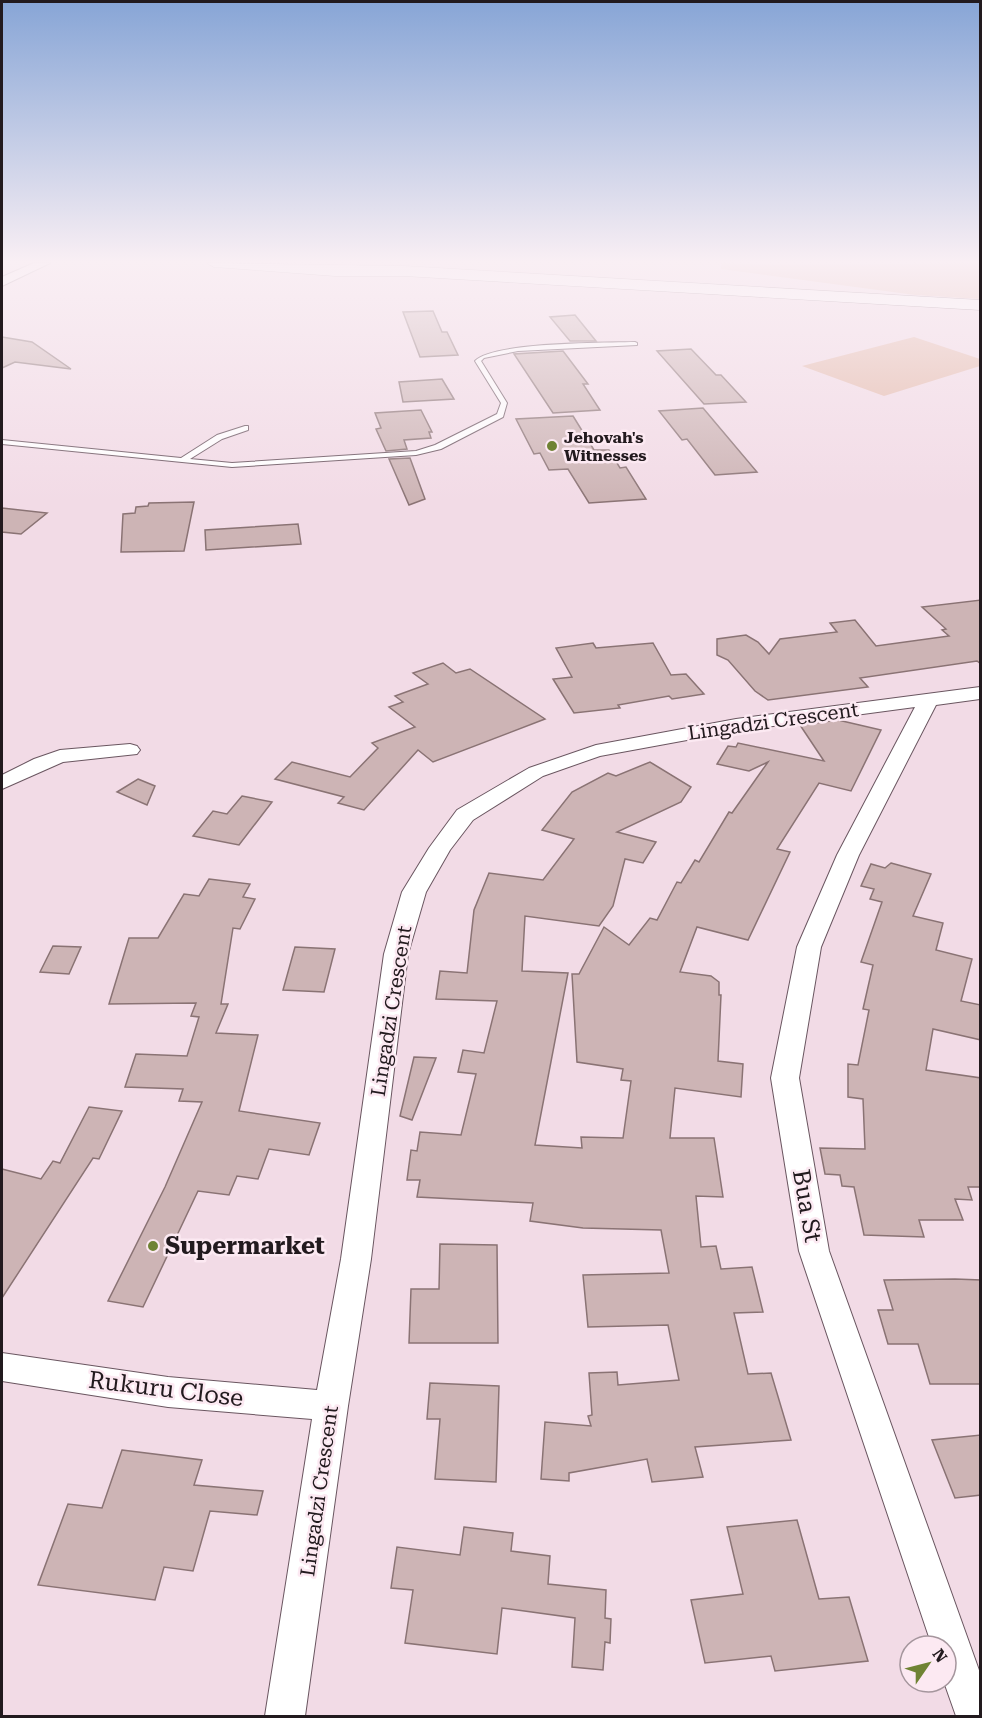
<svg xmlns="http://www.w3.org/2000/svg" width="982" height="1718" viewBox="0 0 982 1718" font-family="'Roboto Serif',serif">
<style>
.green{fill:#e4baab}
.building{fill:#cdb4b5;stroke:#8a7374;stroke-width:1.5}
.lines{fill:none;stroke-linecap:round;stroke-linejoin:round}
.service-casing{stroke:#6a5660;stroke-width:2}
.minor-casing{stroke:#6a5660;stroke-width:2}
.tertiary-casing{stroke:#6a5660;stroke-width:2}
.trunk-casing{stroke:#6a5660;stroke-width:1}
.service{fill:#fff;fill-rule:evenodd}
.minor{fill:#fff;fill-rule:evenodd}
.tertiary{fill:#fff;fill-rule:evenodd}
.trunk{fill:#fff;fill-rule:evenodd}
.poi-dot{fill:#6f8334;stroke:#fce9f2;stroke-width:2}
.labels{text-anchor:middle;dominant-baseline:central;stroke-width:5;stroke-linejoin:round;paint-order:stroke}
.far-poi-label{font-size:16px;font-weight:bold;fill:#221a1e;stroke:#fce9f2;text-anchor:start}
.street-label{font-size:20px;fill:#221a1e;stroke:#fce9f2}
.near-street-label{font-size:24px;fill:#221a1e;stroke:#fce9f2}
.near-poi-label{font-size:24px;font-weight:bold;fill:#221a1e;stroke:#fce9f2;text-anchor:start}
</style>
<rect width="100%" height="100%" fill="#f2dbe6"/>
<g class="green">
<path d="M 721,263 L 775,265 L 980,263 L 980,299 L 915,295 L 721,269 Z"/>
<path d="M 914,337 L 980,359 L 980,366 L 884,396 L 802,366 Z"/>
</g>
<g class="building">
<path d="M 433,311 L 442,332 L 447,332 L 458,355 L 420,357 L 403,312 Z"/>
<path d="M 575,315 L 596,341 L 570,341 L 550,317 Z"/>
<path d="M 2,337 L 32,342 L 71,369 L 15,362 L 2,368 Z"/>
<path d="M 691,349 L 716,375 L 721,375 L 746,402 L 704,404 L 657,351 Z"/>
<path d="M 563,351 L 588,384 L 583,384 L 600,410 L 553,413 L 514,354 Z"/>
<path d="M 442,379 L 454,399 L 403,402 L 399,382 Z"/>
<path d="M 703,408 L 757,472 L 715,475 L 687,439 L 682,440 L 659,411 Z"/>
<path d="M 421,410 L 432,432 L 429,432 L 431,438 L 404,440 L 407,449 L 386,451 L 376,429 L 381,428 L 375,413 Z"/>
<path d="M 573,416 L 594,450 L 609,450 L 620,468 L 626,467 L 646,499 L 589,503 L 568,469 L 549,470 L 540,453 L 534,454 L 516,419 Z"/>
<path d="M 410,458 L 425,499 L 409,505 L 389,459 Z"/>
<path d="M 194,502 L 184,551 L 121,552 L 123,514 L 135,513 L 136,507 L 148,506 L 149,503 Z"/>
<path d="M 2,508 L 47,513 L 21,534 L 2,532 Z"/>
<path d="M 298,524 L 301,544 L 206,550 L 205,530 Z"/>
<path d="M 981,600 L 981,664 L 977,661 L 860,678 L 868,687 L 768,700 L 755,691 L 728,660 L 717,655 L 717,639 L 746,635 L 758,642 L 769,654 L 780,639 L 837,632 L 830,623 L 855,620 L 876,646 L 949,636 L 942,630 L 946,629 L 922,607 Z"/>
<path d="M 593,643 L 596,648 L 653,643 L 671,675 L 686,674 L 704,694 L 672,699 L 669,696 L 618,705 L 620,708 L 574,713 L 553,679 L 572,677 L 556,648 Z"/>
<path d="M 443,663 L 456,673 L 470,669 L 545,719 L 433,762 L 418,750 L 364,810 L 338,803 L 344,797 L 275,779 L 292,762 L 350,777 L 378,748 L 372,743 L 415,727 L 389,707 L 403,702 L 395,696 L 428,684 L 413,673 Z"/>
<path d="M 838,720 L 881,730 L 851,791 L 819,783 L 777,849 L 790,852 L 748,940 L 697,927 L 680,972 L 711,976 L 719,982 L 719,995 L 721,995 L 718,1061 L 743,1064 L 741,1097 L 675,1088 L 670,1138 L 714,1138 L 723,1197 L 696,1196 L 701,1247 L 716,1246 L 721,1269 L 752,1267 L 763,1312 L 734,1313 L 748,1374 L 771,1373 L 791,1440 L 695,1447 L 703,1477 L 652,1482 L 647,1459 L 569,1473 L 569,1481 L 541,1479 L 545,1422 L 591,1426 L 588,1416 L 592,1415 L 589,1373 L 617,1372 L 618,1385 L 679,1380 L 668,1325 L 588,1327 L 583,1275 L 669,1273 L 661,1230 L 583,1228 L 530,1221 L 533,1203 L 417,1197 L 420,1180 L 407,1180 L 411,1150 L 417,1151 L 420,1132 L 461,1135 L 476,1074 L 458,1072 L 463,1050 L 484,1053 L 497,1001 L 436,999 L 440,971 L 467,973 L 474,910 L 489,873 L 543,880 L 574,839 L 542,830 L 572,792 L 608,773 L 616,776 L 650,762 L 691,787 L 681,802 L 617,832 L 656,842 L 643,863 L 625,859 L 613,906 L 599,926 L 525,916 L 522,971 L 568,973 L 535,1145 L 582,1148 L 581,1137 L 623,1138 L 631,1081 L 621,1080 L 623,1069 L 577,1062 L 572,974 L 579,974 L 604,927 L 629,945 L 650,918 L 657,920 L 677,882 L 681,883 L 695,860 L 699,862 L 729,812 L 732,813 L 768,762 L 749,771 L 717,764 L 728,746 L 736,747 L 738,743 L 824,761 L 800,725 Z"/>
<path d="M 138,779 L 155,786 L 147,805 L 117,792 Z"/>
<path d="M 242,796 L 272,802 L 239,845 L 193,836 L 213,811 L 227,814 Z"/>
<path d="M 891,863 L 931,874 L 913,916 L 943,923 L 936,950 L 972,959 L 961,1001 L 981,1005 L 981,1040 L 933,1029 L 926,1070 L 981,1078 L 981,1187 L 968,1187 L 972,1200 L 955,1199 L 963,1220 L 919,1220 L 924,1237 L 864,1235 L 854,1187 L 842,1186 L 840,1175 L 825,1174 L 820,1148 L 865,1149 L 863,1099 L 848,1097 L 848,1064 L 858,1065 L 869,1010 L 863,1009 L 873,965 L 861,962 L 882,902 L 870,899 L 874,889 L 861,886 L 871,864 L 885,868 Z"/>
<path d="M 209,879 L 250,884 L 243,897 L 255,899 L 240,929 L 233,928 L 221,1004 L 228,1004 L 216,1033 L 258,1035 L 239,1111 L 320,1123 L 309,1155 L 269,1149 L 258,1179 L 237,1176 L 229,1195 L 198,1191 L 143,1307 L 108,1301 L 165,1187 L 202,1102 L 179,1101 L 183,1089 L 125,1087 L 136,1054 L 187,1056 L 199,1017 L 191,1016 L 196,1003 L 109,1004 L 129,938 L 158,938 L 184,894 L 199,896 Z"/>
<path d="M 53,946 L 81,947 L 69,974 L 40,972 Z"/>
<path d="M 295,947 L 335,949 L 324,992 L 283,990 Z"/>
<path d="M 414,1057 L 436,1058 L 412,1120 L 400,1116 Z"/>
<path d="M 89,1107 L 122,1111 L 99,1159 L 93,1158 L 2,1298 L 2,1169 L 41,1179 L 53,1161 L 60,1163 Z"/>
<path d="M 440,1244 L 497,1245 L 498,1343 L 409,1343 L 411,1289 L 439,1289 Z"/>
<path d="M 955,1279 L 981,1280 L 981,1384 L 930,1384 L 918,1344 L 888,1344 L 878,1310 L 893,1310 L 884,1280 Z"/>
<path d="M 430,1383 L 499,1386 L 496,1482 L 435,1479 L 440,1419 L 427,1419 Z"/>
<path d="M 981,1435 L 981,1495 L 955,1498 L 932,1440 Z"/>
<path d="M 122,1450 L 202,1460 L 194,1485 L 263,1491 L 257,1515 L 210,1511 L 193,1571 L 164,1567 L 155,1600 L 38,1585 L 68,1504 L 102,1508 Z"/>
<path d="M 797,1520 L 819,1599 L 849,1597 L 868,1661 L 775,1671 L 771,1656 L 705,1663 L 691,1600 L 743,1594 L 727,1527 Z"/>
<path d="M 464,1527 L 513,1533 L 511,1551 L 550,1556 L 548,1584 L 606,1590 L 605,1618 L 611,1619 L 610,1643 L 605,1642 L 603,1670 L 572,1667 L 575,1618 L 502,1608 L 497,1654 L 405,1643 L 413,1590 L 391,1588 L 397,1547 L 460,1555 Z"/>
</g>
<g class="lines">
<g class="service-casing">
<path id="service" d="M 635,342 L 637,343 L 637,345 L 518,351 L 484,358 L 481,361 L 507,403 L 503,417 L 441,449 L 416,455 L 232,467 L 2,444 L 2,440 L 181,458 L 217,435 L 245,426 L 248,426 L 248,430 L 222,439 L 190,459 L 232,463 L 416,451 L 435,445 L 497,414 L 501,403 L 475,361 C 492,342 605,343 635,342 Z"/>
</g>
<g class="minor-casing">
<g id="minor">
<path d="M 980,687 L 980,699 L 936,705 L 859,855 L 821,947 L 799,1078 L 829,1251 L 980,1673 L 980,1716 L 956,1716 L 944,1682 L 946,1646 L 932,1646 L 799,1251 L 771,1078 L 797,947 L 837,855 L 915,707 L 736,731 L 600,756 L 543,776 L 473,820 L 450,850 L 426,892 L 408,954 L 371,1259 L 348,1406 L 305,1716 L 265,1716 L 312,1419 L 168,1407 L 2,1381 L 2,1353 L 168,1377 L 317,1390 L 341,1259 L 384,954 L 402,892 L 429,848 L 457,810 L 529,768 L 596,745 L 736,719 Z"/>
<path d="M 130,744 L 137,746 L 140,750 L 137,754 L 63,762 L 2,789 L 2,775 L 34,759 L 60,750 Z"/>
</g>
</g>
<g class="tertiary-casing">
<path id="tertiary" d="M 34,263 L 50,263 L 2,286 L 2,277 Z"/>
</g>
<g class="trunk-casing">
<path id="trunk" d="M 207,263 L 404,266 L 980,300 L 980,310 L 404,276 L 335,276 L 214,267 Z"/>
</g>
<use href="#service" class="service"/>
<use href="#minor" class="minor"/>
<use href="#tertiary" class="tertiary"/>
<use href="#trunk" class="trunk"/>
</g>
<linearGradient id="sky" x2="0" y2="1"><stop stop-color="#87a5d6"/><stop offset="0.52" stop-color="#f9eff4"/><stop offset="1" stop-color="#f9eff4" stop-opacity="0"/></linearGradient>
<rect width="982" height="503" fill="url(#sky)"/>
<g class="poi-dot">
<circle cx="552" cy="446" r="6"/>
<circle cx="153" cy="1246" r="6"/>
</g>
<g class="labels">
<g class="far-poi-label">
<text x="564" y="437">Jehovah's<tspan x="564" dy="18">Witnesses</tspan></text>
</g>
<g class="street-label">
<text transform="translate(773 721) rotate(-8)">Lingadzi Crescent</text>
<text transform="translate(391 1011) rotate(-81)">Lingadzi Crescent</text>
<text transform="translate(319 1491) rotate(-82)">Lingadzi Crescent</text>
</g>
<g class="near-street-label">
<text transform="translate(807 1206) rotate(80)">Bua St</text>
<text transform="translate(166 1389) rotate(7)">Rukuru Close</text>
</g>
<g class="near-poi-label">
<text x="165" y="1246">Supermarket</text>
</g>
</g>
<rect width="982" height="1718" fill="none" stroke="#221a1e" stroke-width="6"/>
<g transform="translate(928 1664) rotate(55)"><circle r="28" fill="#fce9f2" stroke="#a5969d" stroke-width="1.5"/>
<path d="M0-4.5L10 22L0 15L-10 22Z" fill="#6f8334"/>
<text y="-9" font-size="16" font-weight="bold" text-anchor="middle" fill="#221a1e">N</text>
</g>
</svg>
